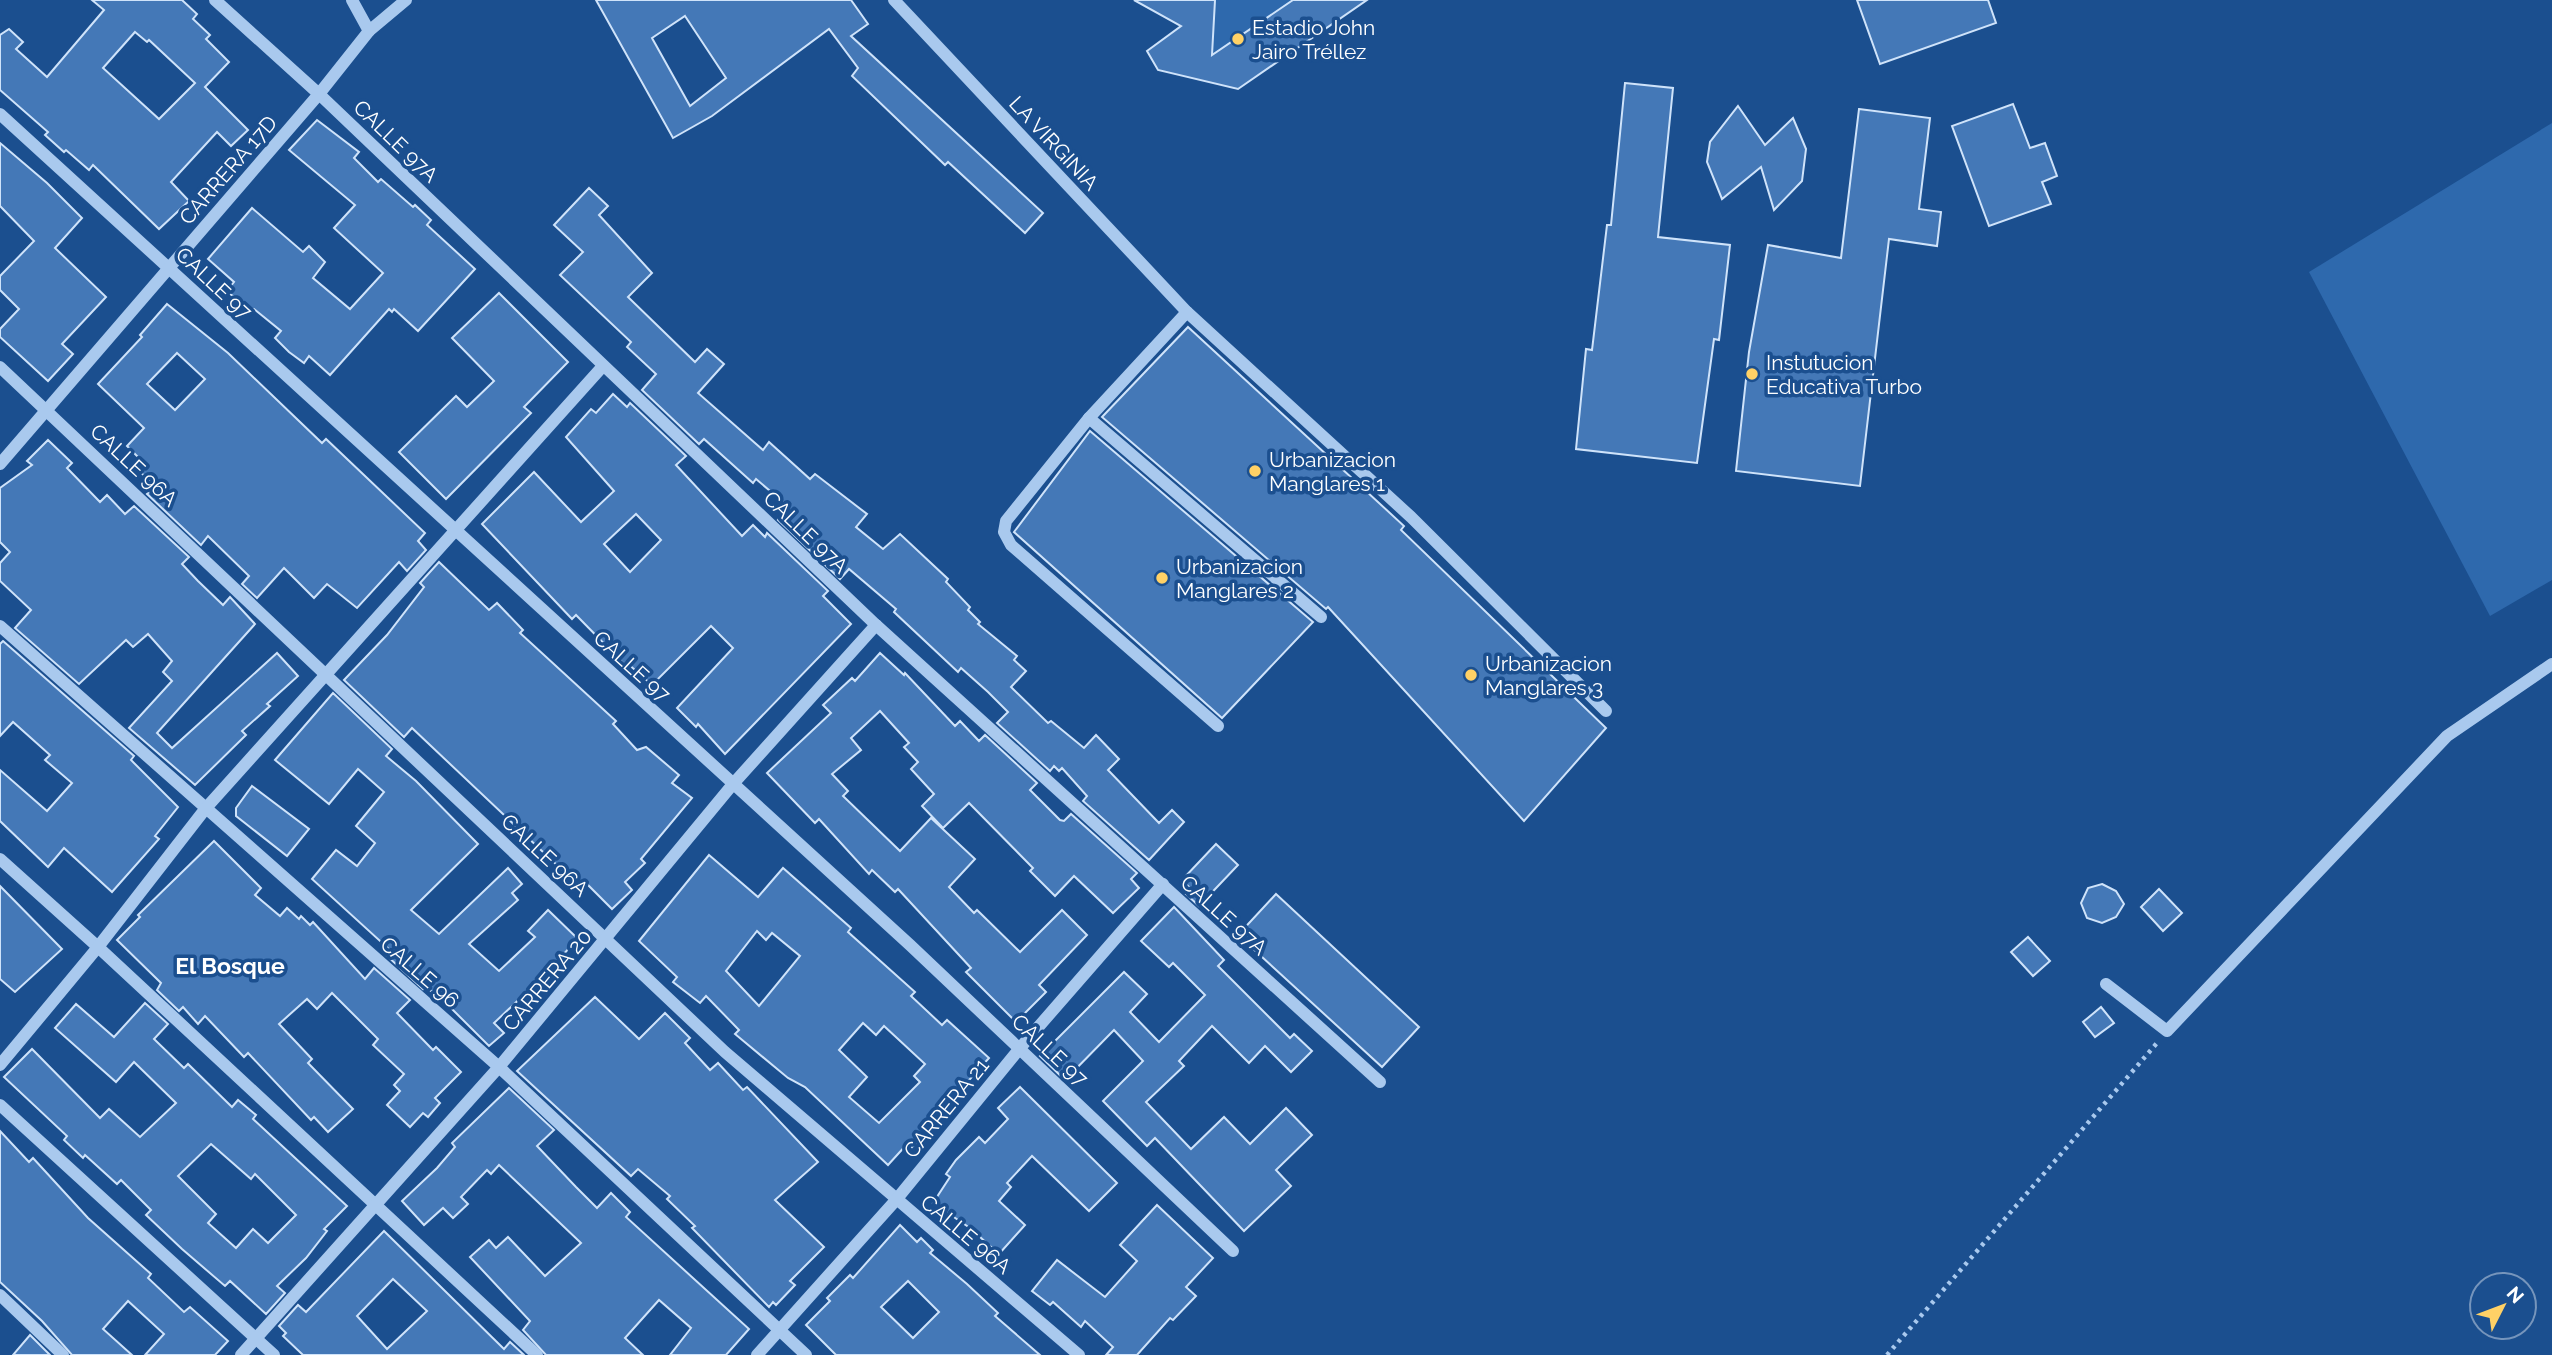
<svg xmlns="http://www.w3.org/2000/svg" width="2552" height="1355" viewBox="0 0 2552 1355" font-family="Raleway,sans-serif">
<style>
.green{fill:#2e69ad}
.building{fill:#4478b7;stroke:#cfe3fa;stroke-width:2;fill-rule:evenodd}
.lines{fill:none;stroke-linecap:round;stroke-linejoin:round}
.path{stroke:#a9c9ee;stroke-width:4.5;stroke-dasharray:3.5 5;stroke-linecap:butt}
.minor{stroke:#a9c9ee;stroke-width:12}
.poi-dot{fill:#ffd166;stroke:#1b4f8f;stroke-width:2.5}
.labels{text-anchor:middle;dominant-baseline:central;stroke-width:7;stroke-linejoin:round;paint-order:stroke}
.poi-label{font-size:21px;fill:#fff;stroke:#1b4f8f;text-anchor:start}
.street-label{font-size:21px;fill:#fff;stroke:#1b4f8f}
.neighbourhood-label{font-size:23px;font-weight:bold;fill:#fff;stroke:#1b4f8f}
</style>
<rect width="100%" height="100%" fill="#1b4f8f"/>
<g class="green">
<path d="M 1134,0 L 1367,0 L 1238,89 L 1158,70 L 1147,51 L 1181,26 Z"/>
<path d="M 2552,123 L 2552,580 L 2490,616 L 2309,272 Z"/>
</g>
<g class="building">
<path d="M 92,0 L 182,0 L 197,14 L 193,19 L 210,35 L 206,39 L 229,62 L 205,87 L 248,130 L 231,146 L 217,132 L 171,182 L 189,201 L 159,229 L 93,165 L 89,170 L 66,150 L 64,152 L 45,135 L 48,132 L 0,90 L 0,35 L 9,29 L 23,42 L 16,49 L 47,77 L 104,10 ZM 135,32 L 147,42 L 149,40 L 195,83 L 159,119 L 103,68 Z"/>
<path d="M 596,0 L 851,0 L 868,24 L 851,36 L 1043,213 L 1025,233 L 948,162 L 945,165 L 852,76 L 858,68 L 829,29 L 712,116 L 673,138 ZM 685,16 L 726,78 L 690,106 L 652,38 Z"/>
<path d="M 1134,0 L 1215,0 L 1212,55 L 1293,0 L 1367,0 L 1238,89 L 1158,70 L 1147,51 L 1181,26 Z"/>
<path d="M 1857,0 L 1988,0 L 1996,23 L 1880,64 Z"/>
<path d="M 1625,83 L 1673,88 L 1658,237 L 1730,245 L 1719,340 L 1714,339 L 1697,463 L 1576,449 L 1586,349 L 1592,350 L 1607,225 L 1611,225 Z"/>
<path d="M 2013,104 L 2030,148 L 2045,143 L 2057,176 L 2042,182 L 2051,204 L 1989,226 L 1952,126 Z"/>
<path d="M 1738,106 L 1765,145 L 1793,118 L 1806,149 L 1802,181 L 1774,210 L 1761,167 L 1722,199 L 1707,162 L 1710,142 Z"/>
<path d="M 1859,109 L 1930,118 L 1919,209 L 1941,212 L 1937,246 L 1889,239 L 1860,486 L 1736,471 L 1749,352 L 1768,245 L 1841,258 Z"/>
<path d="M 317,120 L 359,152 L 354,158 L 378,182 L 381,179 L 413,207 L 415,205 L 431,220 L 427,225 L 475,269 L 418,331 L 394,309 L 392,312 L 389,309 L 330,375 L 309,356 L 304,363 L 289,352 L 275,338 L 281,331 L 254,309 L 251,312 L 227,291 L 234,282 L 208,259 L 252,208 L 303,252 L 309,246 L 325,262 L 313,278 L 350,309 L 383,273 L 334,228 L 355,205 L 289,150 Z"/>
<path d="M 0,143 L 47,183 L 82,218 L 55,248 L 106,297 L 62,344 L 73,354 L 48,381 L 0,337 L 0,329 L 19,309 L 0,290 L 0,276 L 34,241 L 0,206 Z"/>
<path d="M 589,188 L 608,206 L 599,215 L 652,273 L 628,297 L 695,362 L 707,349 L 724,364 L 698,393 L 763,450 L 769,442 L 810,479 L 815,474 L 867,514 L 856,527 L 883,549 L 900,534 L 948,579 L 946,582 L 970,607 L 968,610 L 980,622 L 978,624 L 1017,656 L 1014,660 L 1026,671 L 1011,687 L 1048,723 L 1051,721 L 1084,748 L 1096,735 L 1119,759 L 1108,770 L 1159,823 L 1172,810 L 1184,822 L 1149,860 L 1083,801 L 1087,796 L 1062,768 L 1059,771 L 1054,766 L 1050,771 L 997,723 L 1008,712 L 988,692 L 961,668 L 958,672 L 894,612 L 896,609 L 849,569 L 840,579 L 778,520 L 789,507 L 756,479 L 753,483 L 704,439 L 699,444 L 642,390 L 656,374 L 627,347 L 631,342 L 560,275 L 583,252 L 554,225 Z"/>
<path d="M 499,293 L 568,362 L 524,407 L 531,413 L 446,499 L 399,452 L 456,396 L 467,407 L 494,381 L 452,338 Z"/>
<path d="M 167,304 L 228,353 L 322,443 L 326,439 L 425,533 L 418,541 L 426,550 L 407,571 L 399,562 L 357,608 L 327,584 L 314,598 L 284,568 L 257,598 L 242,584 L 249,576 L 208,536 L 201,545 L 147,494 L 152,489 L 148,486 L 152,483 L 137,469 L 143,462 L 127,446 L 144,428 L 98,384 L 142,337 L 140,335 ZM 177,353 L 205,379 L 175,410 L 147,384 Z"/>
<path d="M 1188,327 L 1404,526 L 1401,530 L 1606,728 L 1524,821 L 1328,607 L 1326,609 L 1102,417 Z"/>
<path d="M 613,394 L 627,407 L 630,403 L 686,456 L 676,465 L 742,536 L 753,525 L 765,537 L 767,533 L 828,591 L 823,596 L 851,624 L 725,754 L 698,724 L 696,727 L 677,708 L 733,648 L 711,626 L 652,685 L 626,662 L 624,664 L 576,615 L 572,619 L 482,524 L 534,472 L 581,522 L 614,491 L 566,437 L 591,409 L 596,413 ZM 636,514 L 661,540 L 630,572 L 604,544 Z"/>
<path d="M 1090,431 L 1313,622 L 1222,718 L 1014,532 Z"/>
<path d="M 48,440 L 72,463 L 67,468 L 100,502 L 107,495 L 125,514 L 134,506 L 189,557 L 182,564 L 198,581 L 223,605 L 230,597 L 255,624 L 157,733 L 172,748 L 277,653 L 298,676 L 267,704 L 270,706 L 242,731 L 246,735 L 195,785 L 129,728 L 172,681 L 163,672 L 172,661 L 148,634 L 133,647 L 126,640 L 79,684 L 15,628 L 31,610 L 0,581 L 0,563 L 10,552 L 0,542 L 0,488 L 32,465 L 27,461 Z"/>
<path d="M 439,562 L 489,610 L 497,603 L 523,630 L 520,633 L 616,721 L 613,724 L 637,750 L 646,747 L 679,775 L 672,783 L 692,798 L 641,859 L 645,863 L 625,882 L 632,890 L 612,909 L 584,881 L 579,886 L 412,728 L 404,737 L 344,680 L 387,635 L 424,587 L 420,583 Z"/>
<path d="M 3,641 L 134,756 L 131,760 L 178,807 L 155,836 L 159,839 L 112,892 L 64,848 L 48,867 L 0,821 L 0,770 L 47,811 L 72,783 L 45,760 L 50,755 L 13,722 L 0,736 L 0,644 Z"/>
<path d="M 880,653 L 904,675 L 905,673 L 955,726 L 960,721 L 979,741 L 985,735 L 1037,783 L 1030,790 L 1060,820 L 1064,821 L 1071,814 L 1137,873 L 1131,879 L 1139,888 L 1113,913 L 1074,876 L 1055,896 L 1030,871 L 1033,868 L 969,803 L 943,828 L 922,806 L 934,794 L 911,769 L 918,762 L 904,747 L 909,743 L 880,711 L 851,738 L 861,750 L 832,774 L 848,791 L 843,796 L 900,851 L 931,818 L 975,859 L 949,887 L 974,913 L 977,910 L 1020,952 L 1062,910 L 1087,935 L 1039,985 L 1046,992 L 1016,1022 L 966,972 L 971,968 L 898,889 L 895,892 L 872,870 L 869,874 L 819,819 L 815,823 L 767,773 L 831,713 L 823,705 L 852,678 L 855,681 Z"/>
<path d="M 333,693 L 392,749 L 386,756 L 416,781 L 478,844 L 411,910 L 439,934 L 508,868 L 522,884 L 512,893 L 518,900 L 469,944 L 499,971 L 535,937 L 528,931 L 548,910 L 578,939 L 554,964 L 559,969 L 532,995 L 528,991 L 494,1023 L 504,1033 L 489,1046 L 441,998 L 425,987 L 423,989 L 386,955 L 390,950 L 312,879 L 336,850 L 357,866 L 375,843 L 356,826 L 384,792 L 358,769 L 329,804 L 275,760 Z"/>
<path d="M 252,786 L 309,829 L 287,856 L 236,816 L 236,808 Z"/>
<path d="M 214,841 L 261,888 L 255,895 L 280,916 L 287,908 L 299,919 L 301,916 L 310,925 L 313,922 L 365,979 L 374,968 L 410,1000 L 397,1013 L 433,1050 L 436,1047 L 461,1072 L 435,1098 L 440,1103 L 428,1117 L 423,1113 L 410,1127 L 387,1105 L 400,1091 L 394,1085 L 404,1074 L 373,1045 L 378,1039 L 332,993 L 317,1009 L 307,999 L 279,1024 L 312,1059 L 308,1063 L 353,1109 L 328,1132 L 314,1117 L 311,1120 L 248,1053 L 244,1057 L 205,1016 L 198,1024 L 183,1007 L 179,1011 L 157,990 L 161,983 L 117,940 L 140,917 L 138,915 Z"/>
<path d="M 1216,844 L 1238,865 L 1199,906 L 1186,894 L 1191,889 L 1182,880 Z"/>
<path d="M 709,855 L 758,897 L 783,868 L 851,928 L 848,932 L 915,992 L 911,996 L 942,1025 L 947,1020 L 989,1058 L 932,1121 L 935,1124 L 912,1147 L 908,1143 L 888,1165 L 805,1087 L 788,1078 L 735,1034 L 739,1030 L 706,996 L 700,1003 L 673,982 L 677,977 L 639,941 ZM 757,931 L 766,940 L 772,933 L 800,956 L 759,1006 L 726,971 ZM 863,1023 L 876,1035 L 884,1026 L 925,1064 L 914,1076 L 920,1082 L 879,1123 L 849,1097 L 867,1077 L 839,1050 Z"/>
<path d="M 2102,884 L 2116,891 L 2124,904 L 2116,917 L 2102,923 L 2087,918 L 2081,903 L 2088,888 Z"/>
<path d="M 0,886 L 62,949 L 15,992 L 0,979 Z"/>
<path d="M 2159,889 L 2182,913 L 2163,931 L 2141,907 Z"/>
<path d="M 1276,894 L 1419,1027 L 1382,1067 L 1238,935 Z"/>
<path d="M 1174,907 L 1224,960 L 1218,966 L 1290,1038 L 1294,1034 L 1312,1051 L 1291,1072 L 1265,1046 L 1249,1063 L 1212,1026 L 1179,1061 L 1184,1066 L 1146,1102 L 1191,1149 L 1224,1117 L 1250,1144 L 1286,1108 L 1312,1135 L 1276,1170 L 1291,1186 L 1244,1231 L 1155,1138 L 1147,1146 L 1103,1101 L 1143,1061 L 1114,1030 L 1065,1080 L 1040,1056 L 1124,972 L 1147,994 L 1130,1012 L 1159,1042 L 1205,995 L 1173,963 L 1169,967 L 1141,941 Z"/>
<path d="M 2028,937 L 2050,961 L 2033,976 L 2011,952 Z"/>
<path d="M 595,997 L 639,1039 L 665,1013 L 690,1038 L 685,1043 L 710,1070 L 718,1063 L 743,1090 L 747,1087 L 818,1162 L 775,1200 L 824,1247 L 790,1281 L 795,1285 L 776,1305 L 773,1302 L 769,1307 L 692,1228 L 695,1226 L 667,1199 L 670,1196 L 638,1169 L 631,1176 L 517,1071 Z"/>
<path d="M 145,1003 L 168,1024 L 154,1039 L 184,1068 L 188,1064 L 232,1107 L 238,1100 L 256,1115 L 253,1119 L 347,1206 L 324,1229 L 327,1231 L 306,1258 L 277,1286 L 285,1293 L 266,1314 L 230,1281 L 225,1286 L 182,1249 L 146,1215 L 151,1210 L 121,1180 L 117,1184 L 85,1155 L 83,1158 L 64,1140 L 67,1136 L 4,1077 L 32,1049 L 100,1118 L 109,1109 L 140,1137 L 176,1103 L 134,1062 L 116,1082 L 55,1028 L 76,1004 L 114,1037 ZM 211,1144 L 251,1179 L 255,1174 L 296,1215 L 268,1243 L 253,1229 L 236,1248 L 208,1223 L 216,1214 L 178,1176 Z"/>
<path d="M 2101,1007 L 2114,1023 L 2095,1037 L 2083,1022 Z"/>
<path d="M 1020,1087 L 1117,1183 L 1089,1211 L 1032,1156 L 1007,1183 L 1011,1187 L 999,1201 L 1025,1225 L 999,1254 L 970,1228 L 933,1203 L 950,1177 L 946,1174 L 956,1160 L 979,1137 L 985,1143 L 1008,1119 L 998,1108 Z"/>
<path d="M 509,1088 L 554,1130 L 537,1146 L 576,1187 L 597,1208 L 611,1193 L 630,1212 L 626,1217 L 749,1329 L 726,1355 L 670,1355 L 691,1328 L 659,1300 L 625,1338 L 643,1355 L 546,1355 L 523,1330 L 530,1321 L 470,1257 L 489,1240 L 496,1248 L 508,1237 L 545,1276 L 581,1243 L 499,1165 L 491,1174 L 487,1170 L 461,1197 L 468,1204 L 453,1218 L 443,1208 L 424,1225 L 402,1201 L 437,1168 L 455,1147 L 452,1143 Z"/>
<path d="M 0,1131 L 29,1162 L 33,1158 L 88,1218 L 151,1274 L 148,1278 L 184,1312 L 190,1307 L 228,1341 L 215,1355 L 145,1355 L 164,1334 L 128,1301 L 103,1329 L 132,1355 L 72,1355 L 42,1321 L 0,1282 Z"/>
<path d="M 1157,1205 L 1213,1258 L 1186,1287 L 1196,1296 L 1173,1320 L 1170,1318 L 1137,1355 L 1106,1355 L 1113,1347 L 1085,1321 L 1081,1327 L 1053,1302 L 1050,1305 L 1032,1291 L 1057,1260 L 1105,1297 L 1137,1261 L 1120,1245 Z"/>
<path d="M 900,1225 L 917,1242 L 921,1238 L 933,1250 L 930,1253 L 967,1284 L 998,1313 L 995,1316 L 1040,1355 L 836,1355 L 806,1325 L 830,1301 L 827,1298 L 850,1275 L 853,1278 ZM 908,1281 L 939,1312 L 913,1338 L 881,1307 Z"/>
<path d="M 384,1231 L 504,1349 L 510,1342 L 524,1355 L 303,1355 L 283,1336 L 286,1333 L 279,1326 L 298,1305 L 306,1312 ZM 393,1279 L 427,1311 L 387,1349 L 357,1316 Z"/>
<path d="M 30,1335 L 50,1355 L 13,1355 Z"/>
</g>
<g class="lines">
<path class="path" d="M 1887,1355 L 2157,1043"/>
<g class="minor">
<path d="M 215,0 L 319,94 L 876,625 L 1380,1082"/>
<path d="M 352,0 L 369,31"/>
<path d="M 894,0 L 1187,312"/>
<path d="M 0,114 L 910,945 L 1233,1251"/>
<path d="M 0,367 L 725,1052 L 1079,1355"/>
<path d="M 1089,418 L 1321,617"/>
<path d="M 0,464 L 319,94 L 369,31 L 406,0"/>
<path d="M 0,626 L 499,1067 L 806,1355"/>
<path d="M 1218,726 L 1011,545 L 1004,532 L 1006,521 L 1089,418 L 1187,312 L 1411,517 L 1606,711"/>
<path d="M 0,859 L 98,947 L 537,1355"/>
<path d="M 2106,984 L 2167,1031 L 2447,736 L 2552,664"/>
<path d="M 0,1065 L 98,947 L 206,808 L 603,366"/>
<path d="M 0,1105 L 274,1355"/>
<path d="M 0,1295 L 63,1355"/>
<path d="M 241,1355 L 499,1067 L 733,784 L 876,625"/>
<path d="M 757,1355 L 896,1200 L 1020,1048 L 1163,884"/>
</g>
</g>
<g class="poi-dot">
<circle cx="1238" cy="39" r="7"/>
<circle cx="1752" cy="374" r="7"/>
<circle cx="1255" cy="471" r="7"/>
<circle cx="1162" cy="578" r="7"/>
<circle cx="1471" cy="675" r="7"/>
</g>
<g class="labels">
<g class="poi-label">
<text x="1252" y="27">Estadio John<tspan x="1252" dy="24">Jairo Tréllez</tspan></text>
<text x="1766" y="362">Instutucion<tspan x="1766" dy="24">Educativa Turbo</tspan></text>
<text x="1269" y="459">Urbanizacion<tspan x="1269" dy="24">Manglares 1</tspan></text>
<text x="1176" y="566">Urbanizacion<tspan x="1176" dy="24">Manglares 2</tspan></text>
<text x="1485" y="663">Urbanizacion<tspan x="1485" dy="24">Manglares 3</tspan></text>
</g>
<g class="street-label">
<text transform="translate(396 141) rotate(44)">CALLE 97A</text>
<text transform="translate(1054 143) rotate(47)">LA VIRGINIA</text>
<text transform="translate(228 170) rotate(-49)">CARRERA 17D</text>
<text transform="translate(214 283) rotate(43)">CALLE 97</text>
<text transform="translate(134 465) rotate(43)">CALLE 96A</text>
<text transform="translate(806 532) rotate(44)">CALLE 97A</text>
<text transform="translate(632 666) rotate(42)">CALLE 97</text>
<text transform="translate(545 855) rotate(43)">CALLE 96A</text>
<text transform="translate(1224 915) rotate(42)">CALLE 97A</text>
<text transform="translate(420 972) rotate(41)">CALLE 96</text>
<text transform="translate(547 980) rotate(-50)">CARRERA 20</text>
<text transform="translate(1050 1050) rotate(43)">CALLE 97</text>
<text transform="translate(946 1108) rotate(-51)">CARRERA 21</text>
<text transform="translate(966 1234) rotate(40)">CALLE 96A</text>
</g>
<g class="neighbourhood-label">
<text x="230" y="965">El Bosque</text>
</g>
</g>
<g transform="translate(2503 1306) rotate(48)"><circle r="33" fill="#1b4f8f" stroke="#7695bc" stroke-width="2"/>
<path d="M0-5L12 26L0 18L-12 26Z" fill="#ffd166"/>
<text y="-10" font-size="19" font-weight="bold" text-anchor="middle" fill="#ffffff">N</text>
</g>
</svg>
